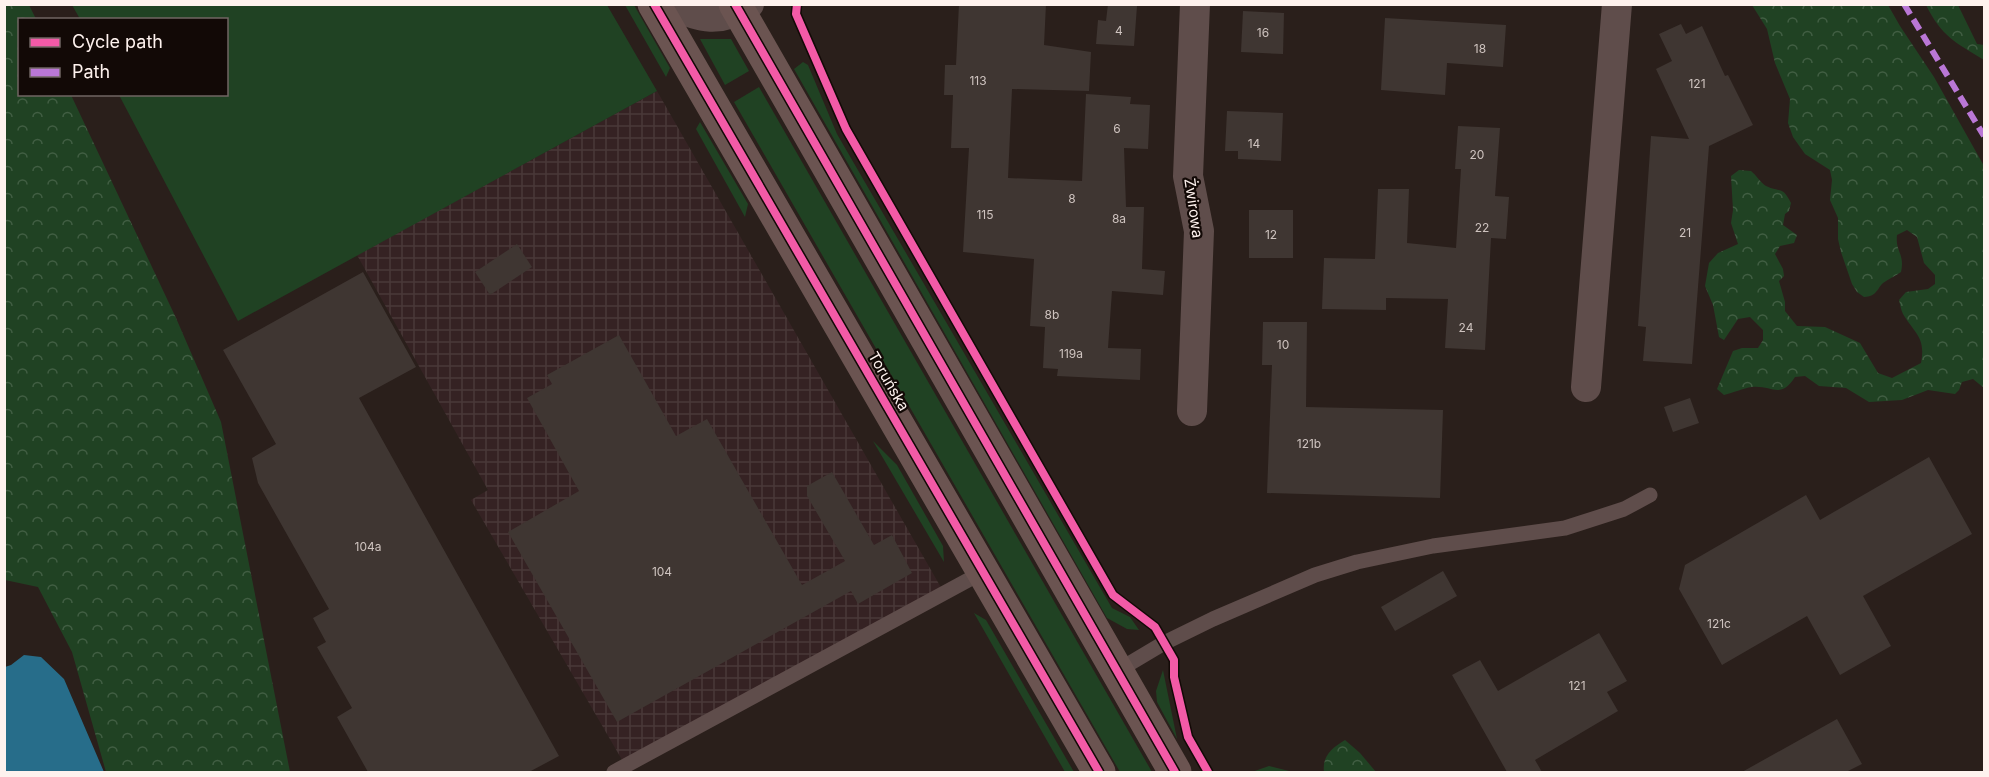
<svg xmlns="http://www.w3.org/2000/svg" width="1989" height="777" viewBox="0 0 1989 777" font-family="Inter,sans-serif">
<style>
.industrial{fill:url(#industrial-grid)}
.green{fill:#204223}
.forest{fill:url(#forest-crowns)}
.water{fill:#276d8a}
.building{fill:#3f3632}
.lines{fill:none;stroke-linecap:round;stroke-linejoin:round}
.lane{stroke:#5f4d4b;stroke-width:15}
.street{stroke:#5f4d4b;stroke-width:30}
.primary{stroke:#6b5451;stroke-width:33}
.quiet{stroke:#ba77d6;stroke-width:6;stroke-dasharray:12 6;stroke-linecap:butt}
.cycleway-casing{stroke:#120906;stroke-width:11}
.cycleway{stroke:#f35aa7;stroke-width:8}
.labels{text-anchor:middle;dominant-baseline:central;stroke-width:4.5;stroke-linejoin:round;paint-order:stroke}
.number-label{font-size:12px;fill:#cec3bf}
.street-label{font-size:15px;fill:#fef2ee;stroke:#120906}
</style>
<defs>
<pattern id="industrial-grid" width="8" height="8" patternUnits="userSpaceOnUse" patternTransform="scale(1.5)"><rect width="8" height="8" fill="#352223"/><path d="M0 4h8M4 0v8" fill="none" stroke="#493838"/></pattern>
<pattern id="forest-crowns" width="20" height="18" patternUnits="userSpaceOnUse" patternTransform="scale(1.5)"><rect width="20" height="18" fill="#204223"/><path d="M2 6a3 3 0 1 1 6 0M12 15a3 3 0 1 1 6 0" fill="none" stroke="#415e43"/></pattern>
</defs>
<rect width="100%" height="100%" fill="#2a1f1b"/>
<path class="industrial" d="M 657,91 L 943,591 L 625,765 L 471,500 L 488,490 L 357,255 Z"/>
<g class="green">
<path d="M 72,5 L 607,5 L 657,91 L 238,321 L 119,95 L 226,94 L 226,20 L 80,19 Z"/>
<path d="M 625,5 L 634,5 L 670,68 L 666,77 Z"/>
<path d="M 700,39 L 731,39 L 749,71 L 725,85 Z"/>
<path d="M 803,62 L 808,65 L 837,134 L 1112,608 L 1130,617 L 1139,630 L 1127,629 L 1107,618 L 794,69 Z"/>
<path d="M 759,87 L 1152,772 L 1120,772 L 734,102 Z"/>
<path d="M 700,122 L 748,204 L 745,217 L 696,129 Z"/>
<path d="M 873,441 L 897,465 L 943,546 L 944,562 Z"/>
<path d="M 974,613 L 986,620 L 1074,772 L 1065,772 Z"/>
<path d="M 1163,670 L 1177,739 L 1157,702 L 1156,691 Z"/>
</g>
<g class="forest">
<path d="M 29,5 L 36,19 L 20,20 L 20,94 L 71,95 L 176,318 L 221,422 L 290,772 L 106,772 L 72,652 L 38,587 L 5,580 L 4,5 Z"/>
<path d="M 1752,5 L 1888,5 L 1900,26 L 1934,77 L 1984,166 L 1984,388 L 1973,379 L 1962,382 L 1959,390 L 1955,394 L 1928,390 L 1902,400 L 1869,402 L 1846,388 L 1819,386 L 1805,376 L 1795,377 C 1780,400 1773,385 1752,387 C 1743,388 1733,393 1724,395 L 1717,389 L 1733,351 L 1742,348 L 1758,348 L 1763,340 L 1763,330 L 1750,317 L 1738,319 L 1724,340 L 1719,337 L 1713,305 L 1705,286 L 1709,263 L 1718,253 L 1738,244 L 1731,223 L 1733,210 L 1731,176 L 1739,170 L 1751,171 C 1756,175 1761,183 1766,186 C 1780,193 1782,185 1791,203 L 1789,211 L 1785,214 L 1783,225 L 1797,235 L 1794,243 L 1780,246 L 1775,254 L 1783,269 L 1784,276 L 1779,281 L 1785,302 L 1785,311 L 1797,326 L 1825,327 L 1860,343 L 1878,373 L 1892,378 L 1921,363 C 1926,337 1915,334 1903,314 C 1901,310 1900,304 1899,300 L 1906,292 L 1928,289 L 1935,284 L 1935,275 L 1924,263 L 1917,237 L 1907,230 L 1897,235 C 1895,252 1905,253 1901,272 C 1896,276 1888,279 1883,283 C 1876,290 1877,296 1864,297 L 1857,292 L 1852,284 L 1841,252 L 1838,239 L 1838,218 L 1830,200 L 1832,180 L 1830,170 L 1805,154 L 1793,137 L 1788,123 L 1790,99 L 1775,63 L 1767,29 Z"/>
<path d="M 1926,5 L 1958,5 L 1977,44 L 1984,45 L 1984,60 C 1955,42 1942,37 1926,5 Z"/>
<path d="M 1345,740 L 1360,753 L 1376,772 L 1324,772 C 1322,756 1332,748 1345,740 Z"/>
<path d="M 1269,766 L 1289,771 L 1292,772 L 1252,772 Z"/>
</g>
<path class="water" d="M 24,655 L 41,657 L 64,679 L 104,772 L 5,772 L 5,667 L 11,665 Z"/>
<g class="building">
<path d="M 959,4 L 1046,4 L 1044,45 L 1091,52 L 1089,91 L 1012,89 L 1008,178 L 1082,181 L 1086,94 L 1131,97 L 1130,104 L 1150,105 L 1148,149 L 1124,148 L 1126,207 L 1144,207 L 1142,269 L 1165,271 L 1163,295 L 1112,291 L 1108,348 L 1141,349 L 1140,380 L 1057,376 L 1058,369 L 1043,368 L 1045,327 L 1030,326 L 1034,259 L 963,252 L 969,148 L 951,148 L 953,95 L 944,95 L 945,65 L 956,65 Z"/>
<path d="M 1108,4 L 1137,6 L 1134,46 L 1096,44 L 1098,20 L 1106,21 Z"/>
<path d="M 1243,11 L 1284,13 L 1283,54 L 1241,52 Z"/>
<path d="M 1385,18 L 1506,25 L 1503,67 L 1447,63 L 1445,95 L 1381,90 Z"/>
<path d="M 1681,24 L 1686,34 L 1702,26 L 1725,76 L 1728,75 L 1753,125 L 1709,146 L 1692,364 L 1643,361 L 1646,327 L 1638,326 L 1651,136 L 1689,139 L 1656,69 L 1672,61 L 1659,34 Z"/>
<path d="M 1227,111 L 1283,113 L 1281,161 L 1238,159 L 1238,151 L 1225,151 Z"/>
<path d="M 1458,126 L 1500,128 L 1495,196 L 1509,197 L 1506,239 L 1491,238 L 1485,350 L 1445,348 L 1448,299 L 1386,298 L 1386,310 L 1322,309 L 1324,258 L 1375,259 L 1378,189 L 1409,189 L 1407,243 L 1456,248 L 1461,169 L 1455,169 Z"/>
<rect x="1249" y="210" width="44" height="48"/>
<path d="M 517,244 L 532,267 L 490,295 L 475,272 Z"/>
<path d="M 363,272 L 416,367 L 359,398 L 559,756 L 529,772 L 368,772 L 337,717 L 352,708 L 317,647 L 326,642 L 313,618 L 329,609 L 258,483 L 252,458 L 276,444 L 223,350 Z"/>
<path d="M 1263,322 L 1307,322 L 1306,407 L 1443,410 L 1440,498 L 1267,493 L 1272,365 L 1262,365 Z"/>
<path d="M 619,335 L 676,436 L 707,419 L 802,585 L 845,561 L 807,496 L 807,486 L 832,472 L 874,545 L 892,535 L 912,573 L 858,604 L 851,591 L 617,722 L 508,532 L 579,491 L 527,398 L 552,384 L 547,375 Z"/>
<path d="M 1690,398 L 1699,423 L 1673,432 L 1664,407 Z"/>
<path d="M 1929,457 L 1972,534 L 1863,596 L 1891,646 L 1840,675 L 1807,616 L 1722,665 L 1679,589 L 1685,565 L 1806,495 L 1820,520 Z"/>
<path d="M 1443,571 L 1457,596 L 1395,631 L 1381,607 Z"/>
<path d="M 1599,633 L 1627,681 L 1607,692 L 1618,711 L 1535,760 L 1542,772 L 1507,772 L 1452,675 L 1480,660 L 1498,691 Z"/>
<path d="M 1837,719 L 1862,764 L 1846,772 L 1742,772 Z"/>
</g>
<g class="lines">
<g class="lane">
<path d="M 1117,671 L 1164,643 L 1213,619 L 1315,575 L 1357,562 L 1433,546 L 1565,528 L 1624,509 L 1650,495"/>
<path d="M 614,772 L 983,572"/>
</g>
<g class="street">
<path d="M 671,4 C 700,19 721,23 749,4"/>
<path d="M 1586,387 L 1617,4"/>
<path d="M 1192,411 L 1199,231 L 1188,176 L 1195,4"/>
</g>
<g class="primary">
<path d="M 654,4 L 1099,772"/>
<path d="M 735,4 L 1175,772"/>
</g>
<path class="quiet" d="M 1904,4 L 1984,136"/>
<g class="cycleway-casing">
<g id="cycleway">
<path d="M 654,4 L 1099,772"/>
<path d="M 735,4 L 1175,772"/>
<path d="M 797,4 L 796,14 L 846,129 L 1113,595 L 1155,627 L 1174,660 L 1174,677 L 1188,737 L 1208,772"/>
</g>
</g>
<use href="#cycleway" class="cycleway"/>
</g>
<g class="labels">
<g class="number-label">
<text x="1119" y="30">4</text>
<text x="1263" y="32">16</text>
<text x="1480" y="48">18</text>
<text x="978" y="80">113</text>
<text x="1697" y="83">121</text>
<text x="1117" y="128">6</text>
<text x="1254" y="143">14</text>
<text x="1477" y="154">20</text>
<text x="1072" y="198">8</text>
<text x="985" y="214">115</text>
<text x="1119" y="218">8a</text>
<text x="1482" y="227">22</text>
<text x="1685" y="232">21</text>
<text x="1271" y="234">12</text>
<text x="1052" y="314">8b</text>
<text x="1466" y="327">24</text>
<text x="1283" y="344">10</text>
<text x="1071" y="353">119a</text>
<text x="1309" y="443">121b</text>
<text x="368" y="546">104a</text>
<text x="662" y="571">104</text>
<text x="1719" y="623">121c</text>
<text x="1577" y="685">121</text>
</g>
<g class="street-label">
<text transform="translate(1194 208) rotate(82)">Żwirowa</text>
<text transform="translate(889 381) rotate(60)">Toruńska</text>
</g>
</g>
<rect width="1989" height="777" fill="none" stroke="#fef2ee" stroke-width="12"/>
<rect x="18" y="18" width="210" height="78" fill="#120906" stroke="#706663" stroke-width="1.5"/>
<rect x="30" y="38" width="30" height="9" fill="#f35aa7" stroke="#706663" stroke-width="1.5"/>
<text x="72" y="48" font-size="18" fill="#fef2ee">Cycle path</text>
<rect x="30" y="68" width="30" height="9" fill="#ba77d6" stroke="#706663" stroke-width="1.5"/>
<text x="72" y="78" font-size="18" fill="#fef2ee">Path</text>
</svg>
